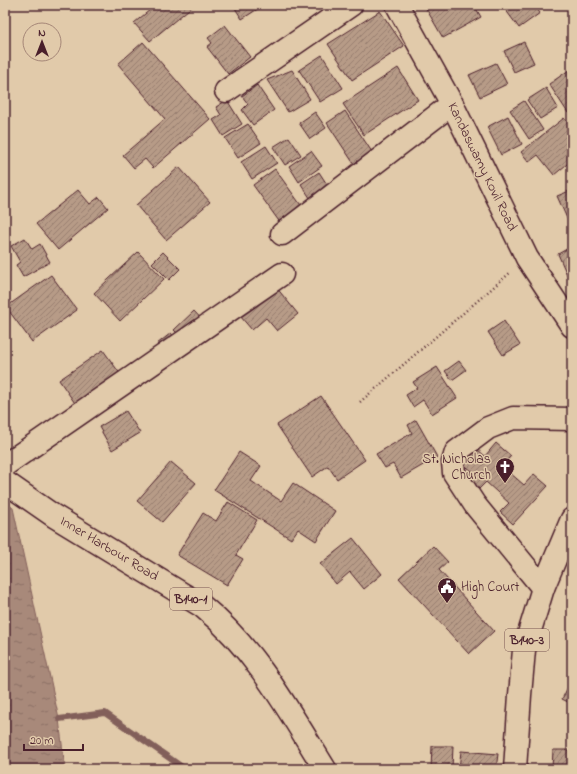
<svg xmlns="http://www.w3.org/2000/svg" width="577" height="774" viewBox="0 0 577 774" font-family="'Indie Flower',sans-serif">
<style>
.water{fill:url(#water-ripples);stroke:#825f5a}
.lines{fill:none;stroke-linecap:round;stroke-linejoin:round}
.stream{stroke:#825f5a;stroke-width:6}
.building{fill:url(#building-hatch);stroke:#4a1f2b}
.minor-casing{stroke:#4a1f2b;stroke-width:25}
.major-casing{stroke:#4a1f2b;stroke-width:25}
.path{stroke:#4a1f2b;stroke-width:2.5;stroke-dasharray:1 3;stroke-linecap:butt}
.minor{stroke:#e1caaa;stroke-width:22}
.major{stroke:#e1caaa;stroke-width:22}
.labels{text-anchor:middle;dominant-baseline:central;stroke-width:3;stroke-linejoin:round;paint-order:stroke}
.shield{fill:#e1caaa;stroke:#775251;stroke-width:1}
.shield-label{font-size:13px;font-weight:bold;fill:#4a1f2b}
.street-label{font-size:14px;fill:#4a1f2b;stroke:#e1caaa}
.poi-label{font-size:14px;fill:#4a1f2b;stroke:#e1caaa;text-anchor:end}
</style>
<defs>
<pattern id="water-ripples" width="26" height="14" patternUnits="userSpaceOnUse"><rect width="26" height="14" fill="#a8897a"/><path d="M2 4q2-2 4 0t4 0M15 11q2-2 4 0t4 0" fill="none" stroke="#8b6f64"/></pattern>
<pattern id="building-hatch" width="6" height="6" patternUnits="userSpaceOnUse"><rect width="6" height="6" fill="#b79b87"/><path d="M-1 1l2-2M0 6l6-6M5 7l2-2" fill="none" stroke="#977e6f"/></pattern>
</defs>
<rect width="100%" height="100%" fill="#e1caaa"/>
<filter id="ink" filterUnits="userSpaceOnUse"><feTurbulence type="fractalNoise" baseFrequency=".025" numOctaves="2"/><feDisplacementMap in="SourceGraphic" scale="8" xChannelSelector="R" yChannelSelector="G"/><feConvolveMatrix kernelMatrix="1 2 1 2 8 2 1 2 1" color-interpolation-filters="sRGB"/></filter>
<g filter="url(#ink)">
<path class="water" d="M 5,502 L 13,508 L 59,719 L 65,769 L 5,769 Z"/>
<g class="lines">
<path class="stream" d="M 59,719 L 105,713 L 185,769"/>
</g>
<g class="building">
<path d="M 156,5 L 194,5 L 150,41 L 134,23 Z"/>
<path d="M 233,5 L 264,5 L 242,19 Z"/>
<path d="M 424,5 L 474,5 L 481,17 L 443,38 Z"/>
<path d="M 502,5 L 534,5 L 540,13 L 519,28 Z"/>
<path d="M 380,11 L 404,46 L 352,80 L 328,44 Z"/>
<path d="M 225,25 L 250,57 L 228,74 L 207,47 L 212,43 L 208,38 Z"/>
<path d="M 143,42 L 210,119 L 153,168 L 145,159 L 134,168 L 123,155 L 165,119 L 118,64 Z"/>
<path d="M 524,42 L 534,63 L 514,72 L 504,51 Z"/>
<path d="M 322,55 L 343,88 L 320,102 L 299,70 Z"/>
<path d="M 496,63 L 507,84 L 480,97 L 469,75 Z"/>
<path d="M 398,68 L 418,100 L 364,135 L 343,104 Z"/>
<path d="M 572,68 L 572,111 L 568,113 L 549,84 Z"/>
<path d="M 292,70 L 310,99 L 288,112 L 267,80 Z"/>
<path d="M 257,85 L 274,110 L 253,125 L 242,110 L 248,104 L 242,96 Z"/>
<path d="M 546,88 L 558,108 L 540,119 L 527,100 Z"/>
<path d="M 227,100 L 242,124 L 223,136 L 213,120 L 221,115 L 216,107 Z"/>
<path d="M 524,101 L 543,130 L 529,139 L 510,110 Z"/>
<path d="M 345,111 L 372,152 L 354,164 L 327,123 Z"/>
<path d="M 315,112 L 326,128 L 310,139 L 299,123 Z"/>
<path d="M 508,116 L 522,144 L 501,155 L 487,127 Z"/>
<path d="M 564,118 L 572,128 L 572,160 L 554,175 L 538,155 L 529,162 L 521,152 Z"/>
<path d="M 248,124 L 261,143 L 238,158 L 225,138 Z"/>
<path d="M 289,137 L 301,155 L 285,165 L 273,147 Z"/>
<path d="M 266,146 L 277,163 L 252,179 L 241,162 Z"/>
<path d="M 311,151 L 322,166 L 299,182 L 289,166 Z"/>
<path d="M 179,167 L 210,202 L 166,240 L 136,205 Z"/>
<path d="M 275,169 L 303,208 L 281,224 L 253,185 Z"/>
<path d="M 319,172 L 330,189 L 312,201 L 301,184 Z"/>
<path d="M 78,190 L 90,204 L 99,197 L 108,208 L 58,250 L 36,224 Z"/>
<path d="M 572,190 L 572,222 L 569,223 L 557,196 Z"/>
<path d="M 25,238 L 32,249 L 40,244 L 50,262 L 23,277 L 16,265 L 20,262 L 11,246 Z"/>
<path d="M 572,246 L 572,274 L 568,277 L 558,254 Z"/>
<path d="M 138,252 L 164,279 L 120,321 L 94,293 Z"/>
<path d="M 163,252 L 180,269 L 169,280 L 152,263 Z"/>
<path d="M 51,275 L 77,310 L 32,342 L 6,307 Z"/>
<path d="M 276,287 L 298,314 L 277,331 L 266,318 L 252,330 L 240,316 Z"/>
<path d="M 194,311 L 206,324 L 186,342 L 174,330 Z"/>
<path d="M 504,321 L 520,345 L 503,355 L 488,332 Z"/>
<path d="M 171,333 L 179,343 L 165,354 L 157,344 Z"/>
<path d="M 103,350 L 126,382 L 81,412 L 59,380 Z"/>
<path d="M 459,361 L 466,370 L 452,380 L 445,371 Z"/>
<path d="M 437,367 L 457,398 L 432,414 L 423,400 L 413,407 L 406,395 L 417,388 L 413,382 Z"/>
<path d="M 321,396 L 365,460 L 337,479 L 328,466 L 312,477 L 277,425 Z"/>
<path d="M 126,411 L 140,433 L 112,450 L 99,427 Z"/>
<path d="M 416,420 L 437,457 L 401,478 L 393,464 L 385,468 L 376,454 L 412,433 L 408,425 Z"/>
<path d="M 496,443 L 511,456 L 502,466 L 524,485 L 534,474 L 548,486 L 513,524 L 500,512 L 509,503 L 486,482 L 476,492 L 463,481 L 472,471 L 463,464 L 477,449 L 485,456 Z"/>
<path d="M 239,452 L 261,466 L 251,481 L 281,501 L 293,483 L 335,511 L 316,541 L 298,529 L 291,539 L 214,490 Z"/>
<path d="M 171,462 L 196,483 L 162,522 L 137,501 Z"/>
<path d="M 228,502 L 257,520 L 236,555 L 243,559 L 227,585 L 177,555 L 203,513 L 216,521 Z"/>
<path d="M 353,538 L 382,574 L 364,589 L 350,572 L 336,584 L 320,564 Z"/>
<path d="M 433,546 L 448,562 L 439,570 L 494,631 L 469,654 L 399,578 Z"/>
<path d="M 572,679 L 572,704 L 562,699 Z"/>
<path d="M 432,746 L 453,746 L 452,769 L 431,769 Z"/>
<path d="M 553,750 L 572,750 L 572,769 L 552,769 Z"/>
<path d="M 461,751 L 498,754 L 496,769 L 459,769 Z"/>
</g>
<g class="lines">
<g class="minor-casing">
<g id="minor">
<path d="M 397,5 L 452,104 L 527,258 L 572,326"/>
<path d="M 226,91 L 351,5"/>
<path d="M 282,234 L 452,104"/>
<path d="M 5,465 L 282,274"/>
<path d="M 543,588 L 475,505 L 454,473 L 453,462 L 456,452 L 488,428 L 513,418 L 572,419"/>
</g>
</g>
<g class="major-casing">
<g id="major">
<path d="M 5,482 L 54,516 L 202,606 C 256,650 289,711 325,769"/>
<path d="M 515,769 L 520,695 L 524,650 L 543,588 L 572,519"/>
</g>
</g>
<path class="path" d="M 360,402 L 511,272"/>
<use href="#minor" class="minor"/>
<use href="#major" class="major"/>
</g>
</g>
<defs>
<g id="church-pin" transform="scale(1)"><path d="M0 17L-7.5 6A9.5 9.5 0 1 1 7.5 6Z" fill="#4a1f2b" stroke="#e1caaa"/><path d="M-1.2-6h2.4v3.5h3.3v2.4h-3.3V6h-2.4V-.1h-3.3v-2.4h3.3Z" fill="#fff"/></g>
<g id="civic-pin" transform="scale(1)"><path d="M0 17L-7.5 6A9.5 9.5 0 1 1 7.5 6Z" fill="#4a1f2b" stroke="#e1caaa"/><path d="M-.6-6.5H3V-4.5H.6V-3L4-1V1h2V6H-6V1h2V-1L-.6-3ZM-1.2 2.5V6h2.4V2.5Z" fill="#fff"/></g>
</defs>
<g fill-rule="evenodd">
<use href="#church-pin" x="505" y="467"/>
<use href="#civic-pin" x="447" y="587"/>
</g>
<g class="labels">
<g class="shield">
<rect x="170" y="588" width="42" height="22" rx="3"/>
<rect x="505" y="629" width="44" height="22" rx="3"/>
</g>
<g class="shield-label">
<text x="191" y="599">B140-1</text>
<text x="527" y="640">B140-3</text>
</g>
<g class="street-label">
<text transform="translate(482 167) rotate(64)">Kandaswamy Kovil Road</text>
<text transform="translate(109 549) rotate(31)">Inner Harbour Road</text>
</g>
<g class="poi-label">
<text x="491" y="459">St. Nicholas<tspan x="491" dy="16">Church</tspan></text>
<text x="461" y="587" text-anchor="start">High Court</text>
</g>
</g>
<rect width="577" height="774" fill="none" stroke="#e1caaa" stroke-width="20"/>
<rect x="10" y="10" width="557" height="754" fill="none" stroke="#4a1f2b" stroke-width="1.5" filter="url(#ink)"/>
<g transform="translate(42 42)"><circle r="19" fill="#e1caaa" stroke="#a58677"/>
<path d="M0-3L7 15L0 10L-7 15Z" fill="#4a1f2b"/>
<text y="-6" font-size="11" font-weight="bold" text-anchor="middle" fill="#4a1f2b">N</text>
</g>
<path d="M24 744v6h59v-6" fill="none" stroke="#4a1f2b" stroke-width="2"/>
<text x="30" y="744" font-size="12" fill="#4a1f2b" stroke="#e1caaa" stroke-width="3" paint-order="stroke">20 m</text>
</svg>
